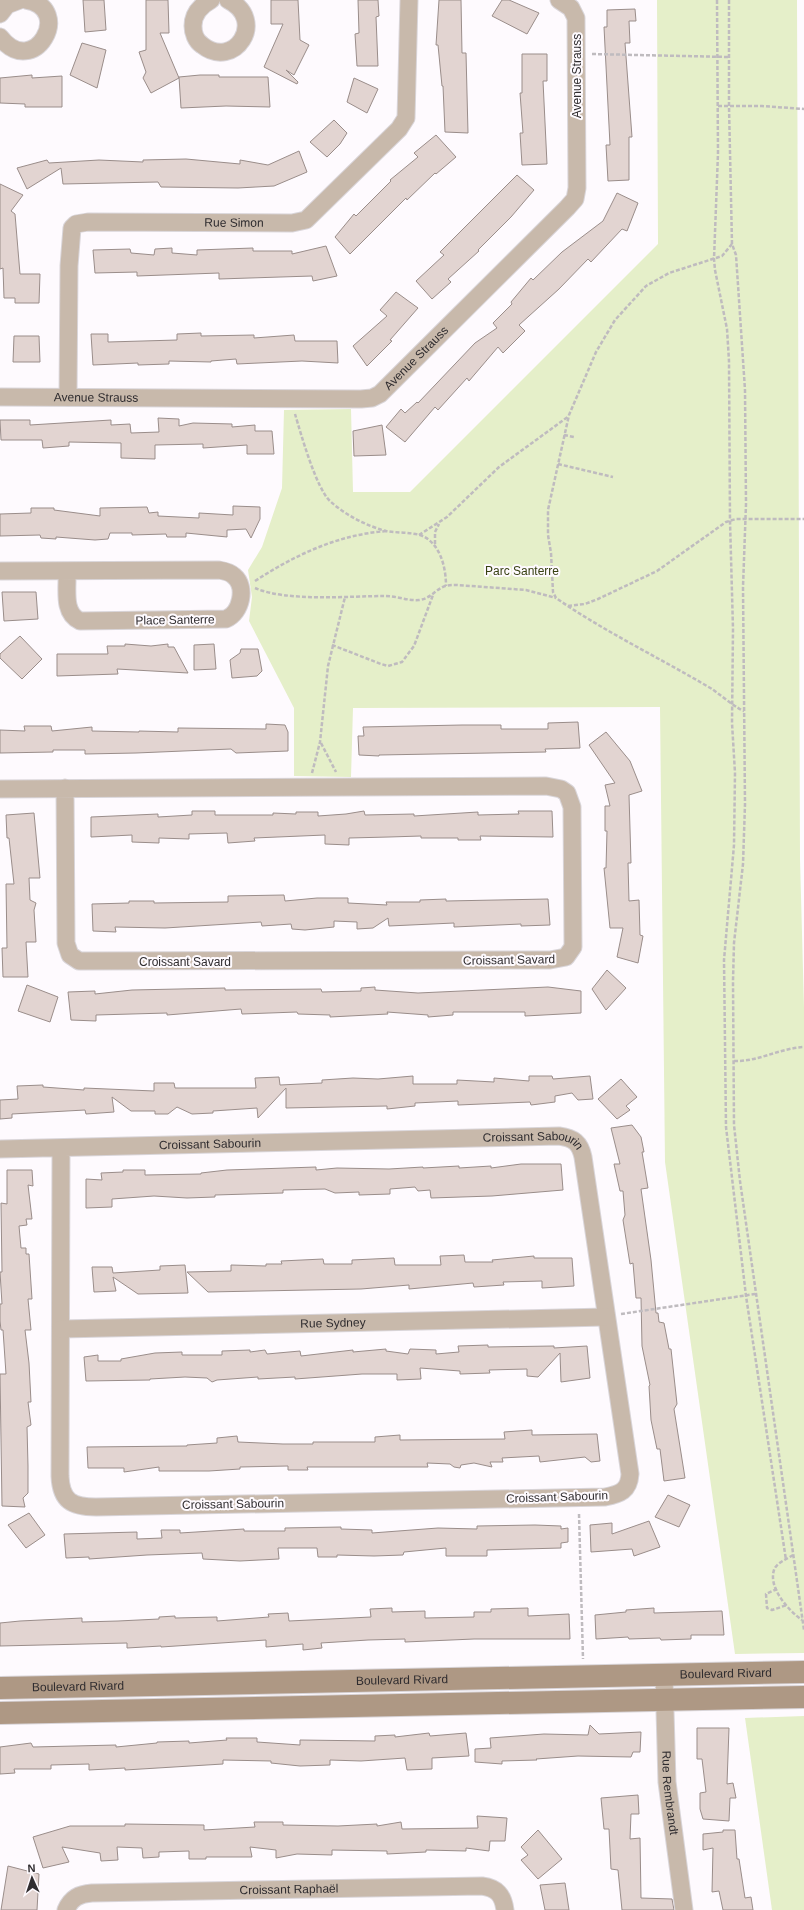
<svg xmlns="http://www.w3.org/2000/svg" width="804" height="1910" viewBox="0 0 804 1910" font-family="Arial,sans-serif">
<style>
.green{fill:#e5efc9}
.building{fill:#e2d4d1;stroke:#9a8d8a}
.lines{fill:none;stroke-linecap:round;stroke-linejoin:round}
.street-casing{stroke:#d9d5d9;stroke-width:19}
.secondary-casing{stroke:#d9d5d9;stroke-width:24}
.path{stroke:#bfbbbf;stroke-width:2.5;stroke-dasharray:4 2;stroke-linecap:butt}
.street{stroke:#c8b9ab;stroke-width:17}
.secondary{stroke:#ae9884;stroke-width:22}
.labels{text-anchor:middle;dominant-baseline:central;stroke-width:4;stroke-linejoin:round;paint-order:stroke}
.street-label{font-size:12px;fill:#2f2c2f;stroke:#fefafe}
.park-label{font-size:12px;fill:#374011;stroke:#fefafe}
</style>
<rect width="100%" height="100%" fill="#fefafe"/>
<g class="green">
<path d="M 657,0 L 797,0 L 800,859 L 804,1008 L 804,1653 L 735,1654 L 665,1162 L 660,707 L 353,708 L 351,777 L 294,776 L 294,708 L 249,621 L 252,597 L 248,570 L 262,547 L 282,488 L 284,410 L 351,409 L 353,492 L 410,492 L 658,244 Z"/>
<path d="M 804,1716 L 804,1910 L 772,1910 L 745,1718 Z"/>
</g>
<g class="building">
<path d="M 83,0 L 104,0 L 106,30 L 85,32 Z"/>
<path d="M 146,0 L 168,0 L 169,33 L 160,33 L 179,78 L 151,93 L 143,78 L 146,72 L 139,52 L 146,50 Z"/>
<path d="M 271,0 L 298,0 L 300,40 L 309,45 L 294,75 L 286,70 L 298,82 L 297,84 L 264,67 L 283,24 L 271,24 Z"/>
<path d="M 358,0 L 378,0 L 379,16 L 376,17 L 378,66 L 357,66 L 355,34 L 359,33 Z"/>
<path d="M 439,0 L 461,0 L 462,53 L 466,53 L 468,133 L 445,132 L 443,86 L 442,86 L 438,45 L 436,45 Z"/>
<path d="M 502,0 L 509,0 L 539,13 L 527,34 L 492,16 Z"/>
<path d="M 635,9 L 636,21 L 629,21 L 630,43 L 625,43 L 632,137 L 629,137 L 629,180 L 608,181 L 606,145 L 610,145 L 604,27 L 607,27 L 607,10 Z"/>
<path d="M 82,43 L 106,50 L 97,88 L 70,75 Z"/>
<path d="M 522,54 L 547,54 L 547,81 L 543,81 L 547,164 L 522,165 L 520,133 L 523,133 L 520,93 L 522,93 Z"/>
<path d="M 32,75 L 32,78 L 62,76 L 62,107 L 25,107 L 25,104 L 0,103 L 0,78 Z"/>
<path d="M 200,75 L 219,75 L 219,77 L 268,77 L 270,107 L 226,106 L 181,108 L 179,77 Z"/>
<path d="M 354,78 L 378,89 L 367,113 L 347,102 Z"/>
<path d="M 334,120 L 347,133 L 340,144 L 327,157 L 310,142 Z"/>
<path d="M 436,135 L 456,157 L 436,174 L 435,173 L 407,200 L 406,198 L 350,254 L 335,237 L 354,214 L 356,216 L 391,181 L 390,180 L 418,157 L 414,153 Z"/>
<path d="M 299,151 L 307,172 L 274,186 L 238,188 L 161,187 L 158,182 L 63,184 L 61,168 L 27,189 L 17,168 L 47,160 L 49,163 L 99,160 L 143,162 L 143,160 L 186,159 L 240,164 L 240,160 L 268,165 Z"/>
<path d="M 517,175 L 534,190 L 511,217 L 478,250 L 479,251 L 448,279 L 451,282 L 432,299 L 416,281 L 444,255 L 440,252 Z"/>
<path d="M 0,184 L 23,195 L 11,211 L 15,214 L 20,274 L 40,274 L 39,303 L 15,303 L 15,298 L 4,298 L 3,268 L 0,269 Z"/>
<path d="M 617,193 L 638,203 L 627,231 L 622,229 L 591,262 L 588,259 L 559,289 L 519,325 L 525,331 L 503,353 L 498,347 L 469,381 L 467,378 L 438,410 L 435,407 L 405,442 L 386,427 L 401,409 L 405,413 L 417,402 L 418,403 L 475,343 L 497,328 L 493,323 L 512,304 L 511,302 L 531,278 L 533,280 L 562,252 L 603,221 Z"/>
<path d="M 326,246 L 337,276 L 313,281 L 312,276 L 219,279 L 219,273 L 137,276 L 137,272 L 95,273 L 93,250 L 130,249 L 131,253 L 154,255 L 155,249 L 172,248 L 172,253 L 197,255 L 197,250 L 253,248 L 253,251 L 292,251 L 292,254 Z"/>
<path d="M 396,292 L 418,308 L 390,340 L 392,341 L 367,366 L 353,346 L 387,316 L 380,310 Z"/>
<path d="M 201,333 L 201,336 L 254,335 L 254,338 L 294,335 L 295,341 L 337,341 L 338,363 L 302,361 L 237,364 L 236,359 L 211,361 L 211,362 L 169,361 L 169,364 L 138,365 L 138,363 L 93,365 L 91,334 L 108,334 L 108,342 L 177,340 L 177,334 Z"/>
<path d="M 14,336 L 39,336 L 40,362 L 13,362 Z"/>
<path d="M 158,418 L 179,419 L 179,426 L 193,423 L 232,424 L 232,427 L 255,425 L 255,431 L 272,431 L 274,454 L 247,454 L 247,445 L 203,448 L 203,444 L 155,445 L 155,459 L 121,458 L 121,443 L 69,442 L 69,446 L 43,448 L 42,440 L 1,440 L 0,420 L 30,420 L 30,425 L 111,420 L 111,425 L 130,424 L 131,433 L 159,432 Z"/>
<path d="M 382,425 L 386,455 L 354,456 L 353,431 Z"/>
<path d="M 233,506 L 260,507 L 260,519 L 251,538 L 246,529 L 227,530 L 227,537 L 186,533 L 186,537 L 167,537 L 166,534 L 132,535 L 132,533 L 110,533 L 108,539 L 95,540 L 56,537 L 56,539 L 41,538 L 40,535 L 0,536 L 0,514 L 31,513 L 31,508 L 54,508 L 54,510 L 100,516 L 100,508 L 147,507 L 149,513 L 158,512 L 158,516 L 199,518 L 199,513 L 233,515 Z"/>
<path d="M 2,592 L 36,592 L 38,619 L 4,621 Z"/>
<path d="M 20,636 L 42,659 L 22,679 L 0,658 L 0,654 Z"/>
<path d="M 125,644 L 151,646 L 168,644 L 168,647 L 174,647 L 188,673 L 117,669 L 118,674 L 57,676 L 57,654 L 108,654 L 107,646 L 125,646 Z"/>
<path d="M 214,644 L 216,669 L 194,670 L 194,645 Z"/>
<path d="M 241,649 L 258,649 L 262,671 L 257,676 L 232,678 L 230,660 L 240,653 Z"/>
<path d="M 578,722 L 580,748 L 545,749 L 546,752 L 379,755 L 379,756 L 359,755 L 358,736 L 364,736 L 363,727 L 462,725 L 501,725 L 501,729 L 548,729 L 548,723 Z"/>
<path d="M 266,724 L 285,725 L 288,732 L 288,751 L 236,753 L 231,749 L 136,753 L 85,754 L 85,750 L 53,750 L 53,752 L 0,753 L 0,730 L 25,731 L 24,726 L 51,726 L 52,731 L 92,727 L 92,731 L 139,732 L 139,731 L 178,732 L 178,728 L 266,729 Z"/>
<path d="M 606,732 L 630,761 L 642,791 L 629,795 L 631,863 L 628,863 L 629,901 L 639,900 L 640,935 L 643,936 L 638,963 L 617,957 L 623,928 L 610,928 L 604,868 L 606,868 L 607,831 L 605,831 L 605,806 L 610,806 L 605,785 L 615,783 L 589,745 Z"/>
<path d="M 192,811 L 215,811 L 215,815 L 273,815 L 273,813 L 296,814 L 296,812 L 318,812 L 318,816 L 346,814 L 364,811 L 365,815 L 414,814 L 414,816 L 478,812 L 478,815 L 519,814 L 518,811 L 552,811 L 553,837 L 480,836 L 481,840 L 458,840 L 458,838 L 421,838 L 421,836 L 389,837 L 349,838 L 349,845 L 325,844 L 325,835 L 254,838 L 255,841 L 228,843 L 227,833 L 189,834 L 189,839 L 159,838 L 159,843 L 132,842 L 132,835 L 91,837 L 91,817 L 158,814 L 158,817 L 192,815 Z"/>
<path d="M 34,813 L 40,878 L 29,878 L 30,900 L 36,903 L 34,910 L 36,942 L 26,942 L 28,977 L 3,977 L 2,948 L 7,948 L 6,884 L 14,884 L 9,838 L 7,838 L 6,815 Z"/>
<path d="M 284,895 L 285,901 L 317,898 L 348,898 L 348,903 L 387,905 L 386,902 L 420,902 L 420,900 L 446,899 L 446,901 L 548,899 L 550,925 L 521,926 L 521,924 L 454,927 L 454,923 L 389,926 L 388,918 L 373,928 L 357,929 L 357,922 L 334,921 L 334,927 L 305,930 L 292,929 L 291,924 L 262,926 L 261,922 L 165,928 L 115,927 L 116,932 L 93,931 L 92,904 L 129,903 L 129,901 L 154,901 L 154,903 L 228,902 L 228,896 Z"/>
<path d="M 607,970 L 626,988 L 606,1010 L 592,989 Z"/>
<path d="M 27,985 L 58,997 L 50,1022 L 18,1011 Z"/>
<path d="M 375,987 L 375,990 L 418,993 L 548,987 L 581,991 L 581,1013 L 525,1016 L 525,1012 L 453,1012 L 453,1015 L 428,1017 L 428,1015 L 387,1012 L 388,1014 L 330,1017 L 330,1015 L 298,1014 L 297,1012 L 242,1014 L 241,1009 L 167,1015 L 167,1013 L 96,1015 L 96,1021 L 71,1020 L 68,992 L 95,991 L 95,994 L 132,990 L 225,988 L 225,990 L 321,989 L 322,992 L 361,991 L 361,988 Z"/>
<path d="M 413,1076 L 413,1084 L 457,1084 L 457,1080 L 494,1082 L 494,1078 L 529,1081 L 529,1076 L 552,1076 L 553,1079 L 590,1076 L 593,1099 L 578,1100 L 572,1093 L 555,1096 L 555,1102 L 531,1105 L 530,1102 L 458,1105 L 458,1101 L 415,1103 L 415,1106 L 387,1109 L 387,1106 L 286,1108 L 286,1088 L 258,1118 L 257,1108 L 213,1111 L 213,1113 L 192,1114 L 177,1107 L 168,1114 L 155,1114 L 155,1111 L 131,1111 L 112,1097 L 114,1112 L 86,1114 L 85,1110 L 12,1114 L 12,1118 L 0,1119 L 0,1100 L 18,1099 L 17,1086 L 43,1085 L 43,1087 L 84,1090 L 84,1088 L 154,1091 L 154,1083 L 174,1083 L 175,1088 L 256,1088 L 255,1078 L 279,1077 L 280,1085 L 322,1083 L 322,1080 L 353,1078 L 378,1079 Z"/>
<path d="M 621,1079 L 637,1097 L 626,1106 L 630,1110 L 617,1119 L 598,1099 Z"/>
<path d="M 632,1125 L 641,1137 L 644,1152 L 642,1152 L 648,1188 L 641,1189 L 651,1260 L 656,1313 L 658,1313 L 659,1322 L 664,1323 L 669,1349 L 671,1349 L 677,1404 L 674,1409 L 685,1478 L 664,1481 L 660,1449 L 657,1449 L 651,1420 L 649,1386 L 650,1385 L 642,1346 L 641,1298 L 636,1298 L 633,1263 L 630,1264 L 623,1220 L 625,1215 L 623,1191 L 620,1191 L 614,1164 L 620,1164 L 611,1128 Z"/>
<path d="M 521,1164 L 561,1164 L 563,1190 L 492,1196 L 431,1198 L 430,1190 L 418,1191 L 415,1187 L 390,1189 L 390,1194 L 359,1195 L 359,1192 L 335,1193 L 325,1189 L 283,1190 L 283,1193 L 215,1195 L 215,1197 L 187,1198 L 154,1196 L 112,1199 L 112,1207 L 86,1208 L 86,1179 L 102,1180 L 101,1173 L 123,1172 L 123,1170 L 145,1170 L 145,1175 L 201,1174 L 201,1173 L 227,1170 L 316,1167 L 316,1170 L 337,1168 L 389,1169 L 423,1167 L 423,1168 L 459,1166 L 459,1168 L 491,1166 L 491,1168 Z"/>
<path d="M 7,1170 L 32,1170 L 33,1186 L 28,1185 L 32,1219 L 26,1219 L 27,1225 L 19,1226 L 21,1248 L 26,1248 L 26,1254 L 29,1254 L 32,1299 L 28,1299 L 31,1330 L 25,1330 L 29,1363 L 31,1402 L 28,1402 L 31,1425 L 27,1427 L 28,1466 L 28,1493 L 23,1498 L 25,1507 L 2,1506 L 0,1374 L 6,1374 L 3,1330 L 1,1330 L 0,1321 L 0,1304 L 2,1304 L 0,1272 L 2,1272 L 1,1203 L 7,1204 Z"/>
<path d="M 464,1255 L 465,1262 L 493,1262 L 492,1260 L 534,1256 L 534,1258 L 572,1258 L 574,1286 L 542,1288 L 542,1281 L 503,1282 L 504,1285 L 474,1287 L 473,1283 L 409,1289 L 409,1285 L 361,1289 L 208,1292 L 187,1272 L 231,1271 L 231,1265 L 266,1266 L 266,1264 L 282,1264 L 281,1261 L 323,1259 L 324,1264 L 352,1264 L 352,1260 L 394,1258 L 395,1265 L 441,1265 L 440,1256 Z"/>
<path d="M 185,1265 L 188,1293 L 138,1294 L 113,1277 L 116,1291 L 94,1292 L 92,1267 L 112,1267 L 113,1273 L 160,1270 L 160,1266 Z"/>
<path d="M 488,1345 L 488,1347 L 554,1346 L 554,1348 L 587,1346 L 590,1378 L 561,1382 L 560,1353 L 538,1377 L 527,1376 L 527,1369 L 489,1370 L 490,1373 L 460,1374 L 460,1371 L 420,1368 L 421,1379 L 397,1380 L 397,1374 L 362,1374 L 295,1379 L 295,1377 L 258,1379 L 258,1377 L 217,1380 L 212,1382 L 207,1378 L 185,1377 L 150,1379 L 150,1380 L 86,1381 L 84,1357 L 98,1355 L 98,1361 L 121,1361 L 121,1359 L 155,1353 L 182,1352 L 182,1355 L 222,1355 L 222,1351 L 250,1350 L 250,1352 L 265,1350 L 267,1354 L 300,1351 L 301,1356 L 353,1350 L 353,1352 L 386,1349 L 386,1351 L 408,1354 L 410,1349 L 436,1350 L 436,1354 L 459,1352 L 458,1346 Z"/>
<path d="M 532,1430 L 532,1435 L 597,1434 L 600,1461 L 591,1462 L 585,1457 L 540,1462 L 539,1456 L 502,1458 L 503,1462 L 490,1462 L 492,1467 L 474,1463 L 461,1465 L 460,1468 L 454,1467 L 450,1464 L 427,1463 L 428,1467 L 307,1467 L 308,1470 L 288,1470 L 288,1466 L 240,1467 L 240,1469 L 209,1471 L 159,1471 L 159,1467 L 124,1472 L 124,1468 L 88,1468 L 87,1447 L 187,1446 L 187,1445 L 217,1443 L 217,1438 L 237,1436 L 238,1442 L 283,1444 L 313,1444 L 313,1442 L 375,1442 L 375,1437 L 400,1435 L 400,1440 L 505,1439 L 504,1432 Z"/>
<path d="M 668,1495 L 690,1505 L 679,1527 L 655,1517 Z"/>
<path d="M 29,1513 L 45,1535 L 26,1548 L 8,1525 Z"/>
<path d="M 649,1521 L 660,1547 L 634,1556 L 632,1549 L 591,1552 L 590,1525 L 612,1523 L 612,1534 Z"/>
<path d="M 535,1525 L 561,1526 L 561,1529 L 568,1528 L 568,1542 L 561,1543 L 561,1548 L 487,1550 L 487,1556 L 446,1556 L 446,1548 L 404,1552 L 403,1555 L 374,1556 L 337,1555 L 337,1557 L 318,1557 L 317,1548 L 278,1548 L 279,1559 L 240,1561 L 203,1559 L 202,1553 L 147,1555 L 89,1559 L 89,1557 L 66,1558 L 64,1534 L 137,1532 L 137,1539 L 162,1538 L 161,1530 L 180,1530 L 180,1533 L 244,1529 L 244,1531 L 285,1531 L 285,1528 L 341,1527 L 341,1529 L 372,1530 L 372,1533 L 438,1528 L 477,1529 L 477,1526 Z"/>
<path d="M 392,1608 L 392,1612 L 425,1611 L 425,1618 L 474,1617 L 474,1612 L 491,1612 L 491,1609 L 528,1608 L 528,1616 L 569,1614 L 570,1639 L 474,1639 L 405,1642 L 405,1639 L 368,1640 L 321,1643 L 322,1648 L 303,1650 L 303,1644 L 266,1647 L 266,1640 L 161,1647 L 161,1646 L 127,1648 L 127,1643 L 0,1646 L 0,1623 L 20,1621 L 82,1618 L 82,1622 L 118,1621 L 159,1619 L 159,1617 L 175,1616 L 175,1618 L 217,1617 L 217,1621 L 269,1617 L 268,1614 L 288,1613 L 289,1621 L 371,1617 L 370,1609 Z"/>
<path d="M 654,1608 L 654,1613 L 722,1611 L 724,1635 L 691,1635 L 691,1639 L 661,1640 L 660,1638 L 629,1639 L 628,1637 L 596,1639 L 595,1615 L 626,1612 L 626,1610 Z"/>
<path d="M 590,1725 L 599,1734 L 641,1732 L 640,1752 L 633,1752 L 631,1757 L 578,1756 L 536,1759 L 537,1760 L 502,1761 L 502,1764 L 475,1762 L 475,1749 L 491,1748 L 490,1738 L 544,1734 L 588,1735 Z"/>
<path d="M 697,1728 L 729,1728 L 727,1784 L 733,1783 L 736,1798 L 730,1798 L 729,1821 L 703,1819 L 700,1809 L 700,1793 L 706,1792 L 702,1759 L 697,1759 Z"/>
<path d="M 429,1733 L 430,1736 L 466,1733 L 469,1756 L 432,1758 L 432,1769 L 407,1770 L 405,1758 L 361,1761 L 330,1760 L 330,1765 L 300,1766 L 271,1763 L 271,1761 L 223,1760 L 223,1764 L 125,1770 L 125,1768 L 89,1770 L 89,1764 L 51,1765 L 51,1769 L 14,1769 L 15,1773 L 0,1774 L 0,1747 L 31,1743 L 33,1747 L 116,1745 L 116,1747 L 157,1743 L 157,1742 L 189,1741 L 189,1743 L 227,1740 L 226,1738 L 257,1738 L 257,1742 L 300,1745 L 300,1740 L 375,1741 L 375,1736 L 395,1735 L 395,1737 Z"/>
<path d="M 638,1795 L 639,1814 L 631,1814 L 630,1839 L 640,1838 L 641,1898 L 672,1899 L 674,1910 L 622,1910 L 618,1870 L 611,1869 L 609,1829 L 604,1829 L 601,1798 Z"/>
<path d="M 477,1816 L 507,1818 L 505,1841 L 490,1841 L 489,1851 L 466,1848 L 466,1851 L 426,1850 L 426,1852 L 387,1854 L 387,1851 L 332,1850 L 332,1855 L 297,1854 L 276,1858 L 276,1850 L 250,1847 L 252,1857 L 206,1857 L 206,1859 L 189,1859 L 189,1851 L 159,1852 L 159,1857 L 143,1858 L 142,1848 L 117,1847 L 118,1860 L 101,1861 L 100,1853 L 62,1847 L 69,1862 L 43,1868 L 33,1837 L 70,1826 L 125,1826 L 125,1824 L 204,1825 L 204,1830 L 255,1827 L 254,1822 L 283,1822 L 283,1825 L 338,1826 L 377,1824 L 377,1826 L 401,1822 L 402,1829 L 478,1828 Z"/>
<path d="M 538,1830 L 562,1859 L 538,1879 L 521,1860 L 528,1855 L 521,1847 Z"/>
<path d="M 723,1830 L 735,1830 L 737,1859 L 739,1859 L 745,1898 L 751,1897 L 753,1910 L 723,1910 L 719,1891 L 712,1892 L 713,1848 L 703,1850 L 703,1834 L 723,1832 Z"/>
<path d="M 8,1866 L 39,1874 L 37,1910 L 1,1910 Z"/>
<path d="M 565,1883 L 569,1910 L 545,1910 L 540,1885 Z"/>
</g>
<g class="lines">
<g class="street-casing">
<g id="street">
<path d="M 211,0 C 200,6 193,14 193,26 C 193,33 196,41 202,45 C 234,71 268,20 228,0"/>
<path d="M 0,14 L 7,5 L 20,0"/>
<path d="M 0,37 C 34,81 75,8 26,0"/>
<path id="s1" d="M 0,397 L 361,399 L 372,398 L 380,394 L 567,208 L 575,199 L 577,188 L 576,18 L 571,8 L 559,0"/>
<path id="s2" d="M 68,397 L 69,266 L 72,228 L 76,224 L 88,222 L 292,223 L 306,220 L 399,129 L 406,118 L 409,0"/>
<path d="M 0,571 L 219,570 C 225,571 230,572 234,576 C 247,587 241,613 226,619 L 80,621 C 62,613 68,588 67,571"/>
<path d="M 0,789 L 546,786 L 561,789 L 567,793 L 572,807 L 573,947 L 566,957 L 550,960 L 79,961 L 70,955 L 66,943 L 65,788"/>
<path id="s3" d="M 0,1149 L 559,1136 C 574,1138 580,1143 583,1157 L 630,1474 C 629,1491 620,1494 605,1497 L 96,1507 C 72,1507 61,1501 60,1476 L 61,1148"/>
<path id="s4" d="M 61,1329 L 606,1317"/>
<path id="s5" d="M 664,1675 L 667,1782 L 684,1910"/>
<path id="s6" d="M 66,1910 C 71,1898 79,1894 92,1893 L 482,1886 C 497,1888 503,1895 505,1910"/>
</g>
</g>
<g class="secondary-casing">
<g id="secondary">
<path id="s7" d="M 0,1688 L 804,1672"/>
<path d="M 0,1713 L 804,1697"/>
</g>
</g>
<g class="path">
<path d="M 717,0 L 718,153 L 714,259 L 715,270 L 727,329 L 729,361 L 730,521 L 733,629 L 732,723 L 735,773 L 734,845 L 724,960 L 726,1127 L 746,1296 L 786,1560"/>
<path d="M 729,0 L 729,106 L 732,244 L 736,255 L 745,390 L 746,504 L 743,587 L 745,804 L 743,864 L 734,943 L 733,981 L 734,1125 L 740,1181 L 804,1630"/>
<path d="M 592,54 L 729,57"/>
<path d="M 718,106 L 762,106 L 804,109"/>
<path d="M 732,244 L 722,256 L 669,273 L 646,286 L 615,320 L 596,352 L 569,415 L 548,510 L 548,535 L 551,553 L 553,592 L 556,598 C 605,632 660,658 712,689 C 719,694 739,710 744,711"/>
<path d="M 295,414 C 301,434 316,488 330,501 C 345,515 367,526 386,531 C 397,533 409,532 420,535 C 440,542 446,567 446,586"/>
<path d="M 564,435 L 574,437"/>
<path d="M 558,464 L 613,477"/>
<path d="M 419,535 L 447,517 L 499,467 L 569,416"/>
<path d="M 435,544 L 435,532 L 439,524"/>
<path d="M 255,581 C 295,555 339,534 388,531"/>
<path d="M 255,588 C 287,602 350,596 385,596 C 397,596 408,601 419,600 C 430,599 435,590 445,586 C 449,585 453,585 457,585 L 526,590 L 556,598"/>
<path d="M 568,606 L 585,604 L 598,599 L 657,571 L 726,522 L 736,519 L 804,519"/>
<path d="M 332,645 L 381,664 L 388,666 L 402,662 L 414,646 L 433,595"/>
<path d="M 321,743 L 336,772"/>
<path d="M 312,773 L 320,742 L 328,666 L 345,597"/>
<path d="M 734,1061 C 758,1062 780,1048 804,1047"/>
<path d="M 621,1314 L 755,1294"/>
<path d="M 579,1514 L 583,1659"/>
<path d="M 793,1555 C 787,1559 776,1563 774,1570 C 768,1588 789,1611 802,1620"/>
<path d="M 777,1589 L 766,1594 L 767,1608 L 772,1610 L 787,1605"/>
</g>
<use href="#street" class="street"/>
<use href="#secondary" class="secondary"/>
</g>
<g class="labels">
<g class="street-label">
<text transform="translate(577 76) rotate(-90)">Avenue Strauss</text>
<text stroke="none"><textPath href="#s2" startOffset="333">Rue Simon</textPath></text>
<text stroke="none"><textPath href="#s1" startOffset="432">Avenue Strauss</textPath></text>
<text stroke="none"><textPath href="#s1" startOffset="96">Avenue Strauss</textPath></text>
<text transform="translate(175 620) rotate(-1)">Place Santerre</text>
<text transform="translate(509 960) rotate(-1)">Croissant Savard</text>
<text x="185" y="962">Croissant Savard</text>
<text stroke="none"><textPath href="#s3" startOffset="210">Croissant Sabourin</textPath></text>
<text stroke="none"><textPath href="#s3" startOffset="534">Croissant Sabourin</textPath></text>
<text stroke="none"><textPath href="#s4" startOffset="272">Rue Sydney</textPath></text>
<text transform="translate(557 1497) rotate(-2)">Croissant Sabourin</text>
<text transform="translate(233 1504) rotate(-1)">Croissant Sabourin</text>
<text stroke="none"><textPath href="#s7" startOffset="726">Boulevard Rivard</textPath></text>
<text stroke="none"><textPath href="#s7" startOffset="402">Boulevard Rivard</textPath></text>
<text stroke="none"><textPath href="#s7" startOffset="78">Boulevard Rivard</textPath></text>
<text stroke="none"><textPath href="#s5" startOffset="118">Rue Rembrandt</textPath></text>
<text stroke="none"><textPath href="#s6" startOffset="230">Croissant Raphaël</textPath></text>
</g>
<g class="park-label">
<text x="522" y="571">Parc Santerre</text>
</g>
</g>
<g transform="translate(32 1878) rotate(357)" stroke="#fefafe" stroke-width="3" paint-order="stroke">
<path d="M0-3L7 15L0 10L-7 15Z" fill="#2f2c2f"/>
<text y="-6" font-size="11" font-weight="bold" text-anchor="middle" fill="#2f2c2f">N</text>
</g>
</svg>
